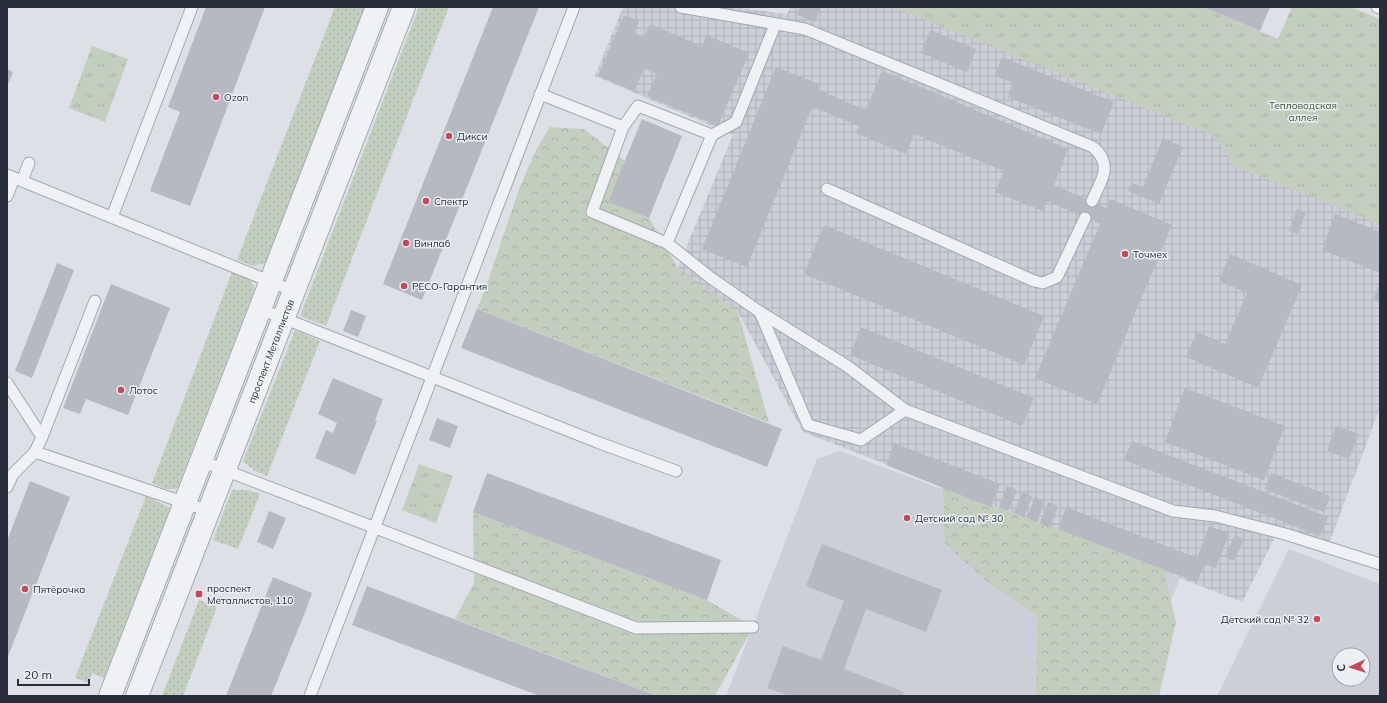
<svg xmlns="http://www.w3.org/2000/svg" width="1387" height="703" viewBox="0 0 1387 703" font-family="Mulish,sans-serif">
<style>
.built{fill:#cccfd7;fill-rule:evenodd}
.industrial{fill:url(#industrial-grid)}
.grass{fill:url(#grass-dots)}
.forest{fill:url(#forest-crowns)}
.park{fill:url(#park-tufts)}
.building{fill:#b5b9c2}
.lines{fill:none;stroke-linecap:round;stroke-linejoin:round}
.service-casing{stroke:#a3a7af;stroke-width:13}
.tertiary-casing{stroke:#a3a7af;stroke-width:24}
.service{stroke:#f0f1f5;stroke-width:11}
.tertiary{stroke:#f0f1f5;stroke-width:22}
.poi-dot{fill:#c34b58;stroke:#eceff4;stroke-width:1.5}
.labels{text-anchor:middle;dominant-baseline:central;stroke-width:3;stroke-linejoin:round;paint-order:stroke}
.poi-label{font-size:10px;fill:#282e3b;stroke:#eceff4;text-anchor:start}
.park-label{font-size:10px;fill:#3b5636;stroke:#eceff4}
.street-label{font-size:10px;fill:#282e3b;stroke:#eceff4}
</style>
<defs>
<pattern id="industrial-grid" width="8" height="8" patternUnits="userSpaceOnUse"><rect width="8" height="8" fill="#cccfd7"/><path d="M0 4h8M4 0v8" fill="none" stroke="#afb2b9"/></pattern>
<pattern id="grass-dots" width="8" height="8" patternUnits="userSpaceOnUse"><rect width="8" height="8" fill="#c2cfbf"/><path d="M2 2h.1M6 6h.1" fill="none" stroke="#a7b2a5" stroke-width="1.8" stroke-linecap="round"/></pattern>
<pattern id="forest-crowns" width="20" height="18" patternUnits="userSpaceOnUse"><rect width="20" height="18" fill="#c2cfbf"/><path d="M2 6a3 3 0 1 1 6 0M12 15a3 3 0 1 1 6 0" fill="none" stroke="#a7b2a5"/></pattern>
<pattern id="park-tufts" width="24" height="20" patternUnits="userSpaceOnUse"><rect width="24" height="20" fill="#c2cfbf"/><path d="M3 7l-1-3M5 7V3M7 7l1-3M15 17l-1-3M17 17v-4M19 17l1-3" fill="none" stroke="#a7b2a5"/></pattern>
</defs>
<rect width="100%" height="100%" fill="#dde0e6"/>
<g class="built">
<path d="M 840,451 L 1180,578 L 1133,696 L 726,696 L 817,459 Z"/>
<path d="M 1289,549 L 1380,584 L 1380,696 L 1217,696 ZM 1339,655 L 1363,655 L 1363,679 L 1339,679 Z"/>
</g>
<path class="industrial" d="M 623,7 L 731,7 L 787,14 L 790,7 L 910,7 L 1380,197 L 1380,408 L 1325,554 L 1275,537 L 1242,602 L 803,432 L 738,312 L 671,284 L 733,135 L 595,76 Z"/>
<g class="grass">
<path d="M 335,7 L 365,7 L 265,263 L 253,266 L 237,260 Z"/>
<path d="M 419,7 L 449,7 L 326,326 L 300,316 Z"/>
<path d="M 232,272 L 248,278 L 255,288 L 177,489 L 166,489 L 152,483 Z"/>
<path d="M 295,330 L 320,341 L 267,476 L 255,471 L 243,461 Z"/>
<path d="M 232,490 L 248,490 L 260,494 L 238,549 L 213,540 Z"/>
<path d="M 146,496 L 170,508 L 104,678 L 92,673 L 89,683 L 75,678 Z"/>
<path d="M 199,600 L 217,607 L 183,696 L 162,696 Z"/>
</g>
<g class="forest">
<path d="M 550,127 L 584,129 L 625,161 L 608,202 L 649,218 L 678,268 L 738,312 L 769,423 L 477,309 C 498,259 510,206 533,157 C 537,147 544,137 550,127 Z"/>
<path d="M 943,488 L 1058,529 L 1163,569 L 1176,622 L 1159,696 L 1036,696 L 1038,616 L 986,581 L 945,543 Z"/>
<path d="M 473,512 L 707,600 L 753,627 L 715,696 L 657,696 L 455,619 L 474,583 Z"/>
</g>
<g class="park">
<path d="M 893,7 L 1203,7 L 1278,39 L 1292,7 L 1351,7 L 1380,19 L 1380,224 L 1234,166 L 1214,136 Z"/>
<path d="M 92,46 L 128,59 L 105,122 L 69,108 Z"/>
<path d="M 419,464 L 453,476 L 436,523 L 402,510 Z"/>
</g>
<g class="building">
<path d="M 206,7 L 265,7 L 190,206 L 150,191 L 180,112 L 168,107 Z"/>
<path d="M 493,7 L 539,7 L 422,300 L 383,284 Z"/>
<path d="M 800,7 L 821,7 L 815,22 L 797,15 Z"/>
<path d="M 1203,7 L 1270,7 L 1260,31 Z"/>
<path d="M 624,15 L 639,21 L 634,33 L 644,38 L 650,24 L 702,46 L 706,35 L 749,53 L 718,126 L 647,96 L 657,74 L 644,69 L 634,91 L 598,76 Z"/>
<path d="M 930,30 L 976,49 L 967,72 L 921,53 Z"/>
<path d="M 1002,57 L 1114,102 L 1101,134 L 1008,97 L 1013,83 L 995,76 Z"/>
<path d="M 776,67 L 821,85 L 818,90 L 866,110 L 882,71 L 1068,149 L 1054,185 L 1106,208 L 1110,199 L 1172,225 L 1097,404 L 1035,378 L 1100,224 L 1047,201 L 1043,211 L 995,192 L 1004,171 L 914,134 L 906,154 L 856,133 L 859,126 L 812,107 L 747,267 L 702,249 Z"/>
<path d="M 7,69 L 13,72 L 7,87 Z"/>
<path d="M 642,119 L 682,136 L 649,218 L 608,202 Z"/>
<path d="M 1163,138 L 1183,147 L 1159,204 L 1128,191 L 1132,183 L 1143,187 Z"/>
<path d="M 1297,209 L 1306,212 L 1298,234 L 1289,231 Z"/>
<path d="M 1335,214 L 1380,232 L 1380,273 L 1322,250 Z"/>
<path d="M 824,225 L 1044,316 L 1024,365 L 804,274 Z"/>
<path d="M 1230,254 L 1302,285 L 1258,388 L 1186,357 L 1197,332 L 1225,344 L 1247,293 L 1219,281 Z"/>
<path d="M 57,263 L 74,270 L 32,378 L 15,371 Z"/>
<path d="M 1380,282 L 1380,302 L 1373,300 Z"/>
<path d="M 111,284 L 170,308 L 128,415 L 86,399 L 80,414 L 63,408 Z"/>
<path d="M 477,309 L 782,429 L 767,467 L 461,348 Z"/>
<path d="M 351,310 L 366,316 L 358,337 L 343,331 Z"/>
<path d="M 861,327 L 1034,398 L 1022,426 L 850,355 Z"/>
<path d="M 333,378 L 383,399 L 375,420 L 377,421 L 355,475 L 315,458 L 326,430 L 333,433 L 337,423 L 318,414 Z"/>
<path d="M 1185,388 L 1285,426 L 1264,480 L 1165,442 Z"/>
<path d="M 437,418 L 458,426 L 450,448 L 429,440 Z"/>
<path d="M 1336,426 L 1359,434 L 1349,459 L 1327,451 Z"/>
<path d="M 1132,441 L 1328,517 L 1320,536 L 1124,460 Z"/>
<path d="M 894,443 L 1000,484 L 991,507 L 886,465 Z"/>
<path d="M 487,473 L 721,560 L 707,600 L 473,512 Z"/>
<path d="M 1271,473 L 1330,496 L 1324,512 L 1265,489 Z"/>
<path d="M 30,481 L 70,497 L 7,659 L 7,541 Z"/>
<path d="M 1007,486 L 1017,490 L 1008,511 L 999,507 Z"/>
<path d="M 1022,492 L 1032,496 L 1024,517 L 1014,513 Z"/>
<path d="M 1035,497 L 1045,501 L 1037,522 L 1027,518 Z"/>
<path d="M 1048,502 L 1058,506 L 1050,527 L 1040,523 Z"/>
<path d="M 1066,507 L 1197,558 L 1209,526 L 1229,533 L 1216,568 L 1205,564 L 1197,582 L 1058,529 Z"/>
<path d="M 269,511 L 286,518 L 273,549 L 257,542 Z"/>
<path d="M 1235,535 L 1244,539 L 1234,561 L 1225,557 Z"/>
<path d="M 822,544 L 942,590 L 926,632 L 866,609 L 844,669 L 904,692 L 902,696 L 790,696 L 767,688 L 783,646 L 821,660 L 844,601 L 806,586 Z"/>
<path d="M 273,577 L 312,593 L 304,615 L 271,696 L 226,696 Z"/>
<path d="M 367,586 L 585,669 L 657,696 L 540,696 L 352,625 Z"/>
</g>
<g class="lines">
<g class="service-casing">
<g id="service">
<path d="M 681,7 L 805,29 L 1093,147 C 1114,165 1101,181 1092,201"/>
<path d="M 1377,7 L 1380,8"/>
<path d="M 775,25 L 736,122 L 712,135 L 667,243 L 711,278 L 760,312 L 808,425 L 861,440 L 905,410 L 1173,511 L 1215,516 L 1285,534 L 1380,564"/>
<path d="M 540,94 L 623,127"/>
<path d="M 7,175 L 294,291"/>
<path d="M 22,181 L 29,163"/>
<path d="M 827,189 L 1034,281 L 1043,283 L 1057,277 L 1085,218"/>
<path d="M 7,196 L 14,178"/>
<path d="M 112,217 L 192,7"/>
<path d="M 667,243 L 592,212 L 623,127 L 638,106 L 712,135"/>
<path d="M 260,309 L 597,442 L 676,471"/>
<path d="M 760,312 L 847,366 L 905,410"/>
<path d="M 7,383 L 42,437 L 35,452"/>
<path d="M 42,437 L 95,301"/>
<path d="M 201,461 L 636,628 L 753,627"/>
<path d="M 7,487 L 13,474 L 35,452 L 209,511"/>
<path d="M 310,696 L 574,7"/>
</g>
</g>
<g class="tertiary-casing">
<g id="tertiary">
<path d="M 110,696 L 377,7"/>
<path id="s1" d="M 137,696 L 404,7"/>
</g>
</g>
<use href="#service" class="service"/>
<use href="#tertiary" class="tertiary"/>
</g>
<g class="poi-dot">
<circle cx="216" cy="97" r="4"/>
<circle cx="449" cy="136" r="4"/>
<circle cx="426" cy="201" r="4"/>
<circle cx="406" cy="243" r="4"/>
<circle cx="1125" cy="254" r="4"/>
<circle cx="404" cy="286" r="4"/>
<circle cx="121" cy="390" r="4"/>
<circle cx="907" cy="518" r="4"/>
<circle cx="25" cy="589" r="4"/>
<rect x="195" y="590" width="8" height="8" rx="2"/>
<circle cx="1317" cy="619" r="4"/>
</g>
<g class="labels">
<g class="poi-label">
<text x="224" y="97">Ozon</text>
<text x="457" y="136">Дикси</text>
<text x="434" y="201">Спектр</text>
<text x="414" y="243">Винлаб</text>
<text x="1133" y="254">Точмех</text>
<text x="412" y="286">РЕСО-Гарантия</text>
<text x="129" y="390">Лотос</text>
<text x="915" y="518">Детский сад № 30</text>
<text x="207" y="588">проспект<tspan x="207" dy="12">Металлистов, 110</tspan></text>
<text x="33" y="589">Пятёрочка</text>
<text x="1309" y="619" text-anchor="end">Детский сад № 32</text>
</g>
<g class="park-label">
<text x="1303" y="105">Тепловодская<tspan x="1303" dy="12">аллея</tspan></text>
</g>
<g class="street-label">
<text stroke="none"><textPath href="#s1" startOffset="370">проспект Металлистов</textPath></text>
</g>
</g>
<rect width="1387" height="703" fill="none" stroke="#282e3b" stroke-width="16"/>
<g transform="translate(1351 667) rotate(266)"><circle r="19" fill="#eceff4" stroke="#9ea2aa"/>
<path d="M0-3L7 15L0 10L-7 15Z" fill="#c34b58"/>
<text y="-6" font-size="11" font-weight="bold" text-anchor="middle" fill="#282e3b">С</text>
</g>
<path d="M18 679v6h71v-6" fill="none" stroke="#282e3b" stroke-width="2"/>
<text x="24" y="679" font-size="12" fill="#282e3b" stroke="#eceff4" stroke-width="3" paint-order="stroke">20 m</text>
</svg>
